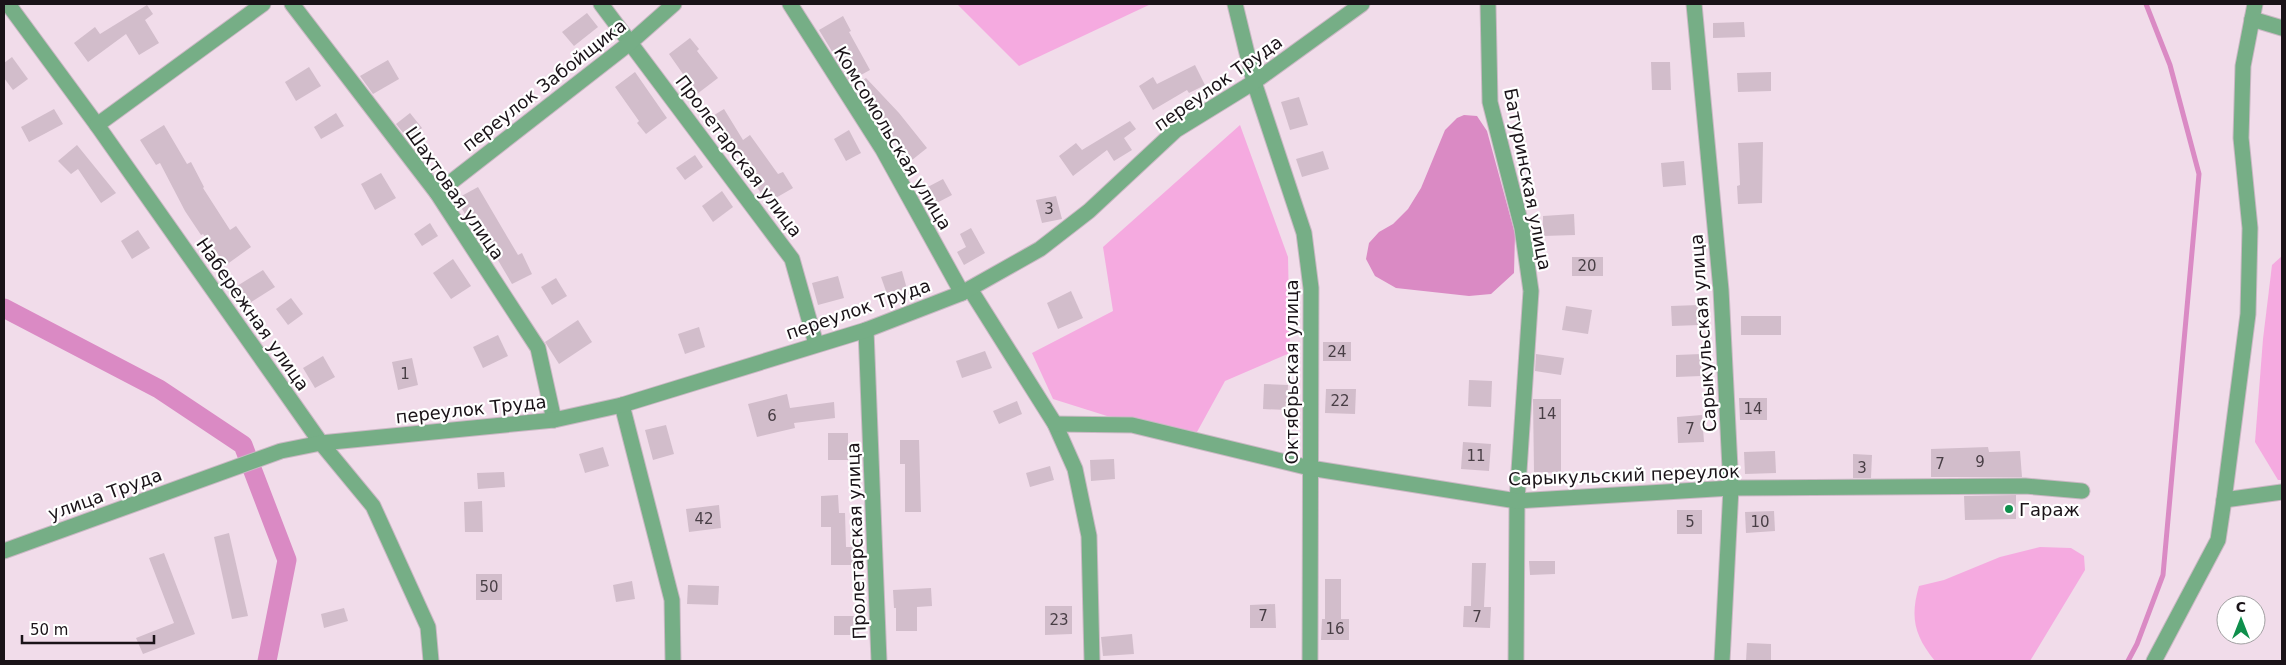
<svg xmlns="http://www.w3.org/2000/svg" width="2286" height="665" viewBox="0 0 2286 665" font-family="'DejaVu Sans',sans-serif">
<style>
.green{fill:#f5aae0}
.water{fill:#da8ac4}
.lines{fill:none;stroke-linecap:round;stroke-linejoin:round}
.stream{stroke:#da8ac4;stroke-width:5}
.canal{stroke:#da8ac4;stroke-width:19}
.building{fill:#d2bdcb}
.minor-casing{stroke:#cab8c4;stroke-width:17}
.tertiary-casing{stroke:#cab8c4;stroke-width:17}
.minor{stroke:#76ae86;stroke-width:15}
.tertiary{stroke:#76ae86;stroke-width:15}
.poi-dot{fill:#0f8f4c;stroke:#fff;stroke-width:2}
.labels{text-anchor:middle;dominant-baseline:central;stroke-width:4.5;stroke-linejoin:round;paint-order:stroke}
.number-label{font-size:15px;fill:#483e45}
.street-label{font-size:18px;fill:#1a1318;stroke:#fff}
.poi-label{font-size:18px;fill:#1a1318;stroke:#fff;text-anchor:start}
</style>
<rect width="100%" height="100%" fill="#f1dcea"/>
<g class="green">
<path d="M 957,4 L 1151,4 L 1019,66 Z"/>
<path d="M 1240,125 L 1288,257 L 1290,353 L 1225,381 L 1197,432 L 1107,416 L 1053,399 L 1032,353 L 1113,311 L 1103,247 Z"/>
<path d="M 2282,256 L 2282,480 L 2278,480 L 2255,442 L 2263,339 L 2272,265 Z"/>
<path d="M 2040,547 L 2071,548 L 2084,556 L 2085,570 L 2030,661 L 1935,661 C 1914,635 1910,617 1919,586 L 1944,580 L 2000,557 Z"/>
</g>
<path class="water" d="M 1464,115 L 1477,116 L 1487,131 L 1515,234 L 1514,273 L 1491,294 L 1469,296 L 1396,288 L 1375,276 L 1366,259 L 1369,243 L 1379,232 L 1393,224 L 1408,209 L 1421,188 L 1445,130 L 1457,118 Z"/>
<g class="lines">
<path class="stream" d="M 2128,661 L 2137,644 L 2163,575 L 2199,174 L 2170,65 L 2146,4"/>
<path class="canal" d="M 4,308 L 159,389 L 243,445 L 287,560 L 267,661"/>
</g>
<g class="building">
<path d="M 147,5 L 153,14 L 145,20 L 159,43 L 139,55 L 126,34 L 88,62 L 74,43 L 95,27 L 100,34 Z"/>
<path d="M 587,13 L 598,27 L 574,46 L 562,32 Z"/>
<path d="M 843,16 L 851,31 L 849,32 L 870,70 L 850,81 L 819,30 Z"/>
<path d="M 1744,22 L 1745,37 L 1713,38 L 1713,23 Z"/>
<path d="M 690,38 L 699,49 L 697,51 L 718,78 L 697,94 L 669,54 Z"/>
<path d="M 12,57 L 28,79 L 13,90 L 4,78 L 4,63 Z"/>
<path d="M 388,60 L 399,79 L 373,94 L 360,76 Z"/>
<path d="M 1651,62 L 1670,62 L 1671,90 L 1652,90 Z"/>
<path d="M 1195,65 L 1205,85 L 1189,93 L 1187,90 L 1153,110 L 1139,86 L 1153,77 L 1157,84 Z"/>
<path d="M 309,67 L 321,86 L 296,101 L 285,82 Z"/>
<path d="M 635,72 L 667,118 L 646,134 L 637,123 L 639,121 L 615,87 Z"/>
<path d="M 1771,72 L 1771,91 L 1738,92 L 1737,73 Z"/>
<path d="M 866,78 L 899,113 L 927,148 L 907,164 L 895,150 L 899,147 L 870,113 L 876,107 L 861,81 Z"/>
<path d="M 1299,97 L 1308,125 L 1290,130 L 1281,102 Z"/>
<path d="M 54,109 L 63,124 L 29,142 L 21,127 Z"/>
<path d="M 724,109 L 743,140 L 750,135 L 778,174 L 783,172 L 793,188 L 767,203 L 757,187 L 760,185 L 711,117 Z"/>
<path d="M 336,113 L 344,126 L 321,139 L 314,127 Z"/>
<path d="M 410,113 L 422,128 L 408,139 L 396,124 Z"/>
<path d="M 1130,121 L 1136,129 L 1124,138 L 1132,150 L 1114,161 L 1107,150 L 1073,176 L 1059,156 L 1076,143 L 1082,150 Z"/>
<path d="M 164,125 L 187,164 L 191,162 L 204,187 L 203,188 L 230,230 L 236,226 L 251,247 L 226,265 L 203,234 L 201,235 L 185,211 L 160,163 L 156,165 L 140,140 Z"/>
<path d="M 849,130 L 861,153 L 846,161 L 834,139 Z"/>
<path d="M 1763,142 L 1762,203 L 1738,204 L 1737,186 L 1740,185 L 1738,143 Z"/>
<path d="M 77,145 L 116,193 L 101,203 L 78,169 L 71,174 L 58,161 Z"/>
<path d="M 1323,151 L 1329,169 L 1302,177 L 1296,159 Z"/>
<path d="M 695,155 L 703,167 L 685,180 L 676,168 Z"/>
<path d="M 1684,161 L 1686,185 L 1663,187 L 1661,163 Z"/>
<path d="M 381,173 L 396,198 L 375,210 L 361,184 Z"/>
<path d="M 943,179 L 952,195 L 929,207 L 920,191 Z"/>
<path d="M 478,187 L 518,255 L 522,253 L 532,274 L 512,284 L 472,216 L 468,219 L 456,199 Z"/>
<path d="M 722,191 L 733,207 L 713,222 L 702,206 Z"/>
<path d="M 1056,196 L 1062,219 L 1042,223 L 1036,200 Z"/>
<path d="M 1574,214 L 1575,235 L 1543,236 L 1543,216 Z"/>
<path d="M 430,223 L 438,236 L 422,246 L 414,234 Z"/>
<path d="M 971,228 L 985,253 L 964,265 L 957,252 L 966,247 L 960,234 Z"/>
<path d="M 138,230 L 150,248 L 132,259 L 121,241 Z"/>
<rect x="1572" y="257" width="31" height="19"/>
<path d="M 453,259 L 471,286 L 451,299 L 433,273 Z"/>
<path d="M 263,270 L 275,287 L 248,304 L 237,286 Z"/>
<path d="M 902,271 L 907,289 L 887,294 L 881,277 Z"/>
<path d="M 838,276 L 844,298 L 818,305 L 812,283 Z"/>
<path d="M 556,278 L 567,296 L 552,305 L 541,287 Z"/>
<path d="M 1071,291 L 1083,318 L 1058,329 L 1047,303 Z"/>
<path d="M 291,298 L 303,314 L 288,325 L 276,309 Z"/>
<path d="M 1699,305 L 1700,325 L 1672,326 L 1671,306 Z"/>
<path d="M 1566,306 L 1592,310 L 1588,334 L 1562,330 Z"/>
<rect x="1741" y="316" width="40" height="19"/>
<path d="M 578,320 L 592,342 L 559,364 L 545,342 Z"/>
<path d="M 699,327 L 705,347 L 685,354 L 678,334 Z"/>
<path d="M 498,335 L 508,356 L 483,368 L 473,347 Z"/>
<rect x="1323" y="342" width="28" height="19"/>
<path d="M 985,351 L 992,368 L 962,378 L 956,361 Z"/>
<path d="M 1536,354 L 1564,358 L 1561,375 L 1535,371 Z"/>
<path d="M 1701,354 L 1701,376 L 1676,377 L 1676,355 Z"/>
<path d="M 323,356 L 335,377 L 315,388 L 303,368 Z"/>
<path d="M 412,358 L 418,385 L 398,390 L 392,362 Z"/>
<path d="M 1469,380 L 1492,381 L 1491,407 L 1468,406 Z"/>
<path d="M 1264,384 L 1288,385 L 1287,410 L 1263,409 Z"/>
<path d="M 1326,389 L 1356,389 L 1355,414 L 1325,413 Z"/>
<path d="M 787,394 L 790,408 L 834,402 L 835,418 L 794,423 L 795,428 L 757,437 L 748,404 Z"/>
<path d="M 1739,398 L 1767,398 L 1767,420 L 1740,420 Z"/>
<path d="M 1533,399 L 1561,399 L 1561,473 L 1534,472 Z"/>
<path d="M 1017,401 L 1022,414 L 999,424 L 993,411 Z"/>
<path d="M 1702,415 L 1704,442 L 1678,443 L 1677,417 Z"/>
<path d="M 666,425 L 674,454 L 653,460 L 645,430 Z"/>
<rect x="828" y="433" width="20" height="27"/>
<path d="M 900,440 L 919,440 L 921,512 L 905,512 L 905,464 L 900,464 Z"/>
<path d="M 1463,442 L 1491,444 L 1489,471 L 1461,469 Z"/>
<path d="M 603,447 L 609,466 L 585,473 L 579,454 Z"/>
<path d="M 1988,447 L 1989,452 L 2020,451 L 2022,477 L 1931,477 L 1931,449 Z"/>
<path d="M 1775,451 L 1776,473 L 1745,474 L 1744,452 Z"/>
<path d="M 1853,454 L 1872,455 L 1871,478 L 1853,478 Z"/>
<path d="M 1114,459 L 1115,479 L 1091,481 L 1090,460 Z"/>
<path d="M 1050,466 L 1054,480 L 1030,487 L 1026,473 Z"/>
<path d="M 504,472 L 505,487 L 478,489 L 477,473 Z"/>
<path d="M 838,495 L 839,513 L 845,513 L 846,547 L 854,547 L 854,565 L 831,565 L 831,527 L 821,527 L 821,496 Z"/>
<path d="M 2016,495 L 2016,519 L 1965,520 L 1964,496 Z"/>
<path d="M 482,501 L 483,532 L 465,532 L 464,502 Z"/>
<path d="M 719,505 L 721,528 L 689,532 L 686,509 Z"/>
<rect x="1677" y="510" width="25" height="24"/>
<path d="M 1774,511 L 1775,531 L 1746,533 L 1745,512 Z"/>
<path d="M 229,533 L 248,616 L 232,619 L 214,537 Z"/>
<path d="M 164,553 L 195,634 L 143,654 L 136,638 L 174,623 L 149,558 Z"/>
<path d="M 1529,561 L 1555,561 L 1555,574 L 1530,575 Z"/>
<path d="M 1472,563 L 1486,563 L 1484,607 L 1491,607 L 1490,628 L 1463,627 L 1464,606 L 1471,606 Z"/>
<rect x="476" y="574" width="26" height="26"/>
<path d="M 1325,579 L 1341,579 L 1341,619 L 1349,619 L 1349,640 L 1321,640 L 1322,619 L 1325,619 Z"/>
<path d="M 632,581 L 635,599 L 616,602 L 613,585 Z"/>
<path d="M 688,585 L 719,586 L 718,605 L 687,604 Z"/>
<path d="M 931,588 L 932,606 L 917,607 L 917,631 L 896,631 L 896,608 L 894,608 L 893,590 Z"/>
<path d="M 1275,604 L 1276,628 L 1250,628 L 1250,605 Z"/>
<path d="M 1045,606 L 1072,606 L 1072,634 L 1045,635 Z"/>
<path d="M 344,608 L 348,621 L 324,628 L 321,614 Z"/>
<rect x="834" y="616" width="25" height="19"/>
<path d="M 1132,634 L 1134,654 L 1103,656 L 1101,637 Z"/>
<path d="M 1747,643 L 1771,644 L 1771,661 L 1746,661 Z"/>
</g>
<g class="lines">
<g class="minor-casing">
<g id="minor">
<path d="M 8,4 L 97,125 L 321,443 L 373,506 L 428,627 L 431,661"/>
<path d="M 292,4 L 437,193 L 538,348 L 554,420"/>
<path d="M 601,4 L 792,259 L 816,344"/>
<path d="M 790,4 L 883,150 L 962,293"/>
<path d="M 1235,4 L 1254,82 L 1304,233 L 1311,288 L 1310,661"/>
<path d="M 1488,4 L 1490,102 L 1522,228 L 1531,291 L 1517,501 L 1516,661"/>
<path d="M 1694,4 L 1721,290 L 1731,488 L 1722,661"/>
<path d="M 2252,19 L 2282,28"/>
<path d="M 97,125 L 263,4"/>
<path d="M 437,193 L 631,42 L 674,4"/>
<path d="M 970,289 L 1055,424 L 1075,469 L 1089,536 L 1092,661"/>
<path d="M 866,330 L 879,661"/>
<path d="M 622,405 L 672,600 L 673,661"/>
<path d="M 1055,424 L 1132,425 L 1310,468 L 1517,501 L 1731,488 L 2025,486 L 2082,491"/>
<path d="M 2224,500 L 2282,492"/>
<path d="M 2154,661 L 2218,540 L 2224,500 L 2248,314 L 2250,228 L 2241,138 L 2243,66 L 2255,4"/>
</g>
</g>
<g class="tertiary-casing">
<path id="tertiary" d="M 4,551 L 281,451 L 321,443 L 554,420 L 622,405 L 866,330 L 962,293 L 1040,249 L 1089,211 L 1176,130 L 1254,82 L 1362,4"/>
</g>
<use href="#minor" class="minor"/>
<use href="#tertiary" class="tertiary"/>
</g>
<circle class="poi-dot" cx="2009" cy="509" r="5"/>
<g class="labels">
<g class="number-label">
<text x="1049" y="209">3</text>
<text x="1587" y="266">20</text>
<text x="1337" y="352">24</text>
<text x="405" y="374">1</text>
<text x="1340" y="401">22</text>
<text x="1753" y="409">14</text>
<text x="1547" y="414">14</text>
<text x="772" y="416">6</text>
<text x="1690" y="429">7</text>
<text x="1476" y="456">11</text>
<text x="1980" y="462">9</text>
<text x="1940" y="464">7</text>
<text x="1862" y="468">3</text>
<text x="704" y="519">42</text>
<text x="1690" y="522">5</text>
<text x="1760" y="522">10</text>
<text x="489" y="587">50</text>
<text x="1263" y="616">7</text>
<text x="1477" y="617">7</text>
<text x="1059" y="620">23</text>
<text x="1335" y="629">16</text>
</g>
<g class="street-label">
<text transform="translate(1218 83) rotate(-35)">переулок Труда</text>
<text transform="translate(544 85) rotate(-38)">переулок Забойщика</text>
<text transform="translate(893 138) rotate(59)">Комсомольская улица</text>
<text transform="translate(739 156) rotate(53)">Пролетарская улица</text>
<text transform="translate(1528 179) rotate(79)">Батуринская улица</text>
<text transform="translate(455 193) rotate(55)">Шахтовая улица</text>
<text transform="translate(858 309) rotate(-19)">переулок Труда</text>
<text transform="translate(253 314) rotate(55)">Набережная улица</text>
<text transform="translate(1703 333) rotate(-94)">Сарыкульская улица</text>
<text transform="translate(1291 372) rotate(-90)">Октябрьская улица</text>
<text transform="translate(471 409) rotate(-6)">переулок Труда</text>
<text transform="translate(1624 475) rotate(-2)">Сарыкульский переулок</text>
<text transform="translate(105 494) rotate(-20)">улица Труда</text>
<text transform="translate(856 541) rotate(-92)">Пролетарская улица</text>
</g>
<g class="poi-label">
<text x="2019" y="509">Гараж</text>
</g>
</g>
<rect width="2286" height="665" fill="none" stroke="#1a1318" stroke-width="10"/>
<g transform="translate(2241 620)"><circle r="24" fill="#ffffff" stroke="#a3a1a3"/>
<path d="M0-4L9 19L0 12L-9 19Z" fill="#0f8f4c"/>
<text y="-8" font-size="14" font-weight="bold" text-anchor="middle" fill="#1a1318">С</text>
</g>
<path d="M22 635v8h132v-8" fill="none" stroke="#1a1318" stroke-width="2.5"/>
<text x="30" y="635" font-size="15" fill="#1a1318" stroke="#ffffff" stroke-width="4" paint-order="stroke">50 m</text>
</svg>
